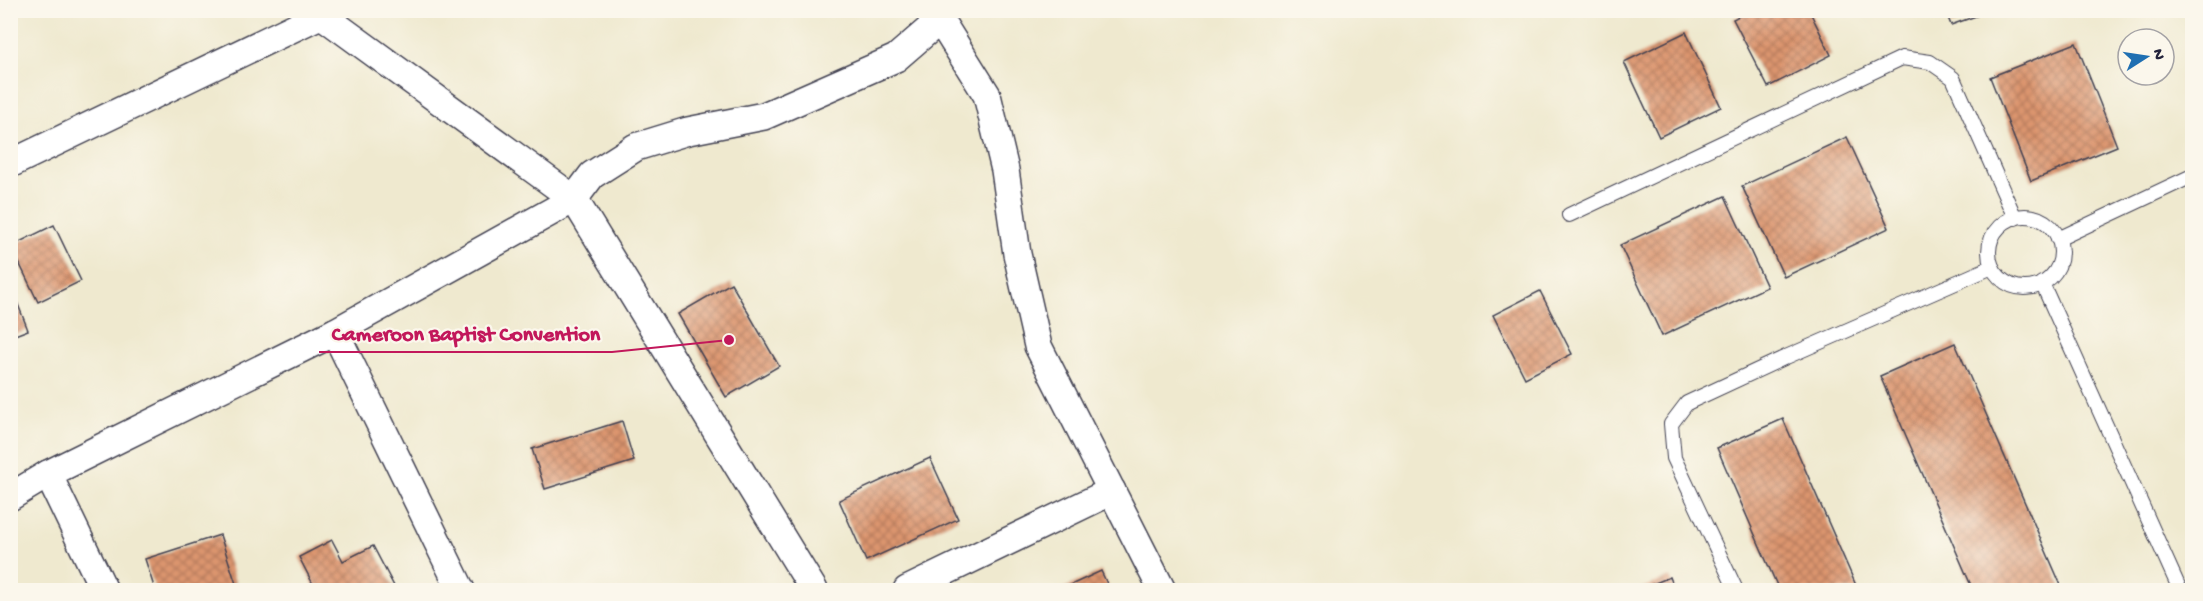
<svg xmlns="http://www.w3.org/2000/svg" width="2203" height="601" viewBox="0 0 2203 601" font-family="'Gochi Hand',sans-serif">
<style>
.building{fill:url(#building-cross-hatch)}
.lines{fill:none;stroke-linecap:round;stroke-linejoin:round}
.lane-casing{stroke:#414051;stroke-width:16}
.street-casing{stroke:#414051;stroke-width:30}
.lane{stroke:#fff;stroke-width:14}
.street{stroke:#fff;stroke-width:27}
.leader{fill:none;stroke:#c2185b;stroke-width:2}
.callout-dot{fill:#c2185b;stroke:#fbf7ec;stroke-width:2}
.callout-label{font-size:22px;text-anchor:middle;font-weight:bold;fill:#c2185b;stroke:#fbf7ec;stroke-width:4.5;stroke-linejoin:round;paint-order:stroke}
</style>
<defs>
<pattern id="building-cross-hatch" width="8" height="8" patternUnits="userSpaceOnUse" patternTransform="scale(1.5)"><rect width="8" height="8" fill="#dc956e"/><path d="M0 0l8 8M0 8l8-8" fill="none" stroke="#b2795c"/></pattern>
</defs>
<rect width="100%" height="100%" fill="#fbf7ec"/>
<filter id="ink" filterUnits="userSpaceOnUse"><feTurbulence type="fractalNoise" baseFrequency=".0167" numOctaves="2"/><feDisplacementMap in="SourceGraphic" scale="12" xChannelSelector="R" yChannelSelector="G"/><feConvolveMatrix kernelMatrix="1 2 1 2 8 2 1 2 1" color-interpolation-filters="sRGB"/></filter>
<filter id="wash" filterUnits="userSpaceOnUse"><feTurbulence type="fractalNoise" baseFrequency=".008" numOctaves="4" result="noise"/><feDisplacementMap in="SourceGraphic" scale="24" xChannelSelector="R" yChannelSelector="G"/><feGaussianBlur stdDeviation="1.35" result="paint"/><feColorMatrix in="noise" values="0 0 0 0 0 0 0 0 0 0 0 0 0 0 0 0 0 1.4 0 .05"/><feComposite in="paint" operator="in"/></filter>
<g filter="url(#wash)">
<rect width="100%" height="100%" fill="#efe9cf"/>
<g id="blocks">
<g class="building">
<path d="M 1751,10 L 1809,10 L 1831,55 L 1768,87 L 1733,19 Z"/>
<path d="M 1945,10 L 1990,10 L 1990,11 L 1951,25 Z"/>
<path d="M 1686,32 L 1721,107 L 1659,137 L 1624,62 Z"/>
<path d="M 2076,43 L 2117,146 L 2031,181 L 1990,77 Z"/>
<path d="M 1847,137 L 1889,228 L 1784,277 L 1742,186 Z"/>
<path d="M 1725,196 L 1767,287 L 1662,336 L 1620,245 Z"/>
<path d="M 54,225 L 81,281 L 38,302 L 11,246 Z"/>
<path d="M 731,283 L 779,366 L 726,397 L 678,314 Z"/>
<path d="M 10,284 L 28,330 L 10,337 Z"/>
<path d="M 1540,291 L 1572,354 L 1525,378 L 1493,315 Z"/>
<path d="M 1955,343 L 2063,590 L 1973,590 L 1880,376 Z"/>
<path d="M 1783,419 L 1858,590 L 1779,590 L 1717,448 Z"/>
<path d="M 622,421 L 634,461 L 545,489 L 532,449 Z"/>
<path d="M 930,458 L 958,519 L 866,561 L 839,500 Z"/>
<path d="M 220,535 L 238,590 L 155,590 L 145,559 Z"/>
<path d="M 332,540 L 343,561 L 373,546 L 396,590 L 316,590 L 299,557 Z"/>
<path d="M 1101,571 L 1110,590 L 1060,590 Z"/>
<path d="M 1670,577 L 1675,590 L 1638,590 Z"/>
</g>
</g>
</g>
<g filter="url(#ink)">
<use href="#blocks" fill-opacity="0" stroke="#414051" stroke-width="1.5"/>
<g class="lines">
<g class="lane-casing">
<g id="lane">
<path d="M 1569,215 L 1902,58 L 1930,62 L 1953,78 L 2015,218"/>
<circle cx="2025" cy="252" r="36"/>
<path d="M 2058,239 L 2192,176"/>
<path d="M 2042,283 L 2180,590"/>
<path d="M 1736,590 L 1674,458 L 1671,424 L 1687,403 L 1786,357 L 1992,267"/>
</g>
</g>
<g class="street-casing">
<g id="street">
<path d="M 315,10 L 574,199 L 814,590"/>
<path d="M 940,20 L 987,95 L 1005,170 L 1017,254 L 1038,346 L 1162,590"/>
<path d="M 10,164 L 320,15"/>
<path d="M 335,332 L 461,590"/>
<path d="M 48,474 L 104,590"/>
<path d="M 10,497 L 48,474 L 335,332 L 574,199 L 592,175 L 636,147 L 688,131 L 764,116 L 896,58 L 940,20 L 942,10"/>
<path d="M 907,590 L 1112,491"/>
</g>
</g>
<use href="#lane" class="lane"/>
<use href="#street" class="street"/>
</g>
</g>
<path class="leader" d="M729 340L612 352H319"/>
<circle class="callout-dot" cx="729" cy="340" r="6"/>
<g class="callout-label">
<text x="466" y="340">Cameroon Baptist Convention</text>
</g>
<rect width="2203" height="601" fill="none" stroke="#fbf7ec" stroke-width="36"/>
<g transform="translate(2146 57) rotate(78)"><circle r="28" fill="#fbf7ec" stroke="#a4a2a5" stroke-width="1.5"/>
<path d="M0-4.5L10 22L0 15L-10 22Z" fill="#1f6fb2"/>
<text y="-9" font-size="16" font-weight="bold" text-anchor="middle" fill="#22223b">N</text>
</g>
</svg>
